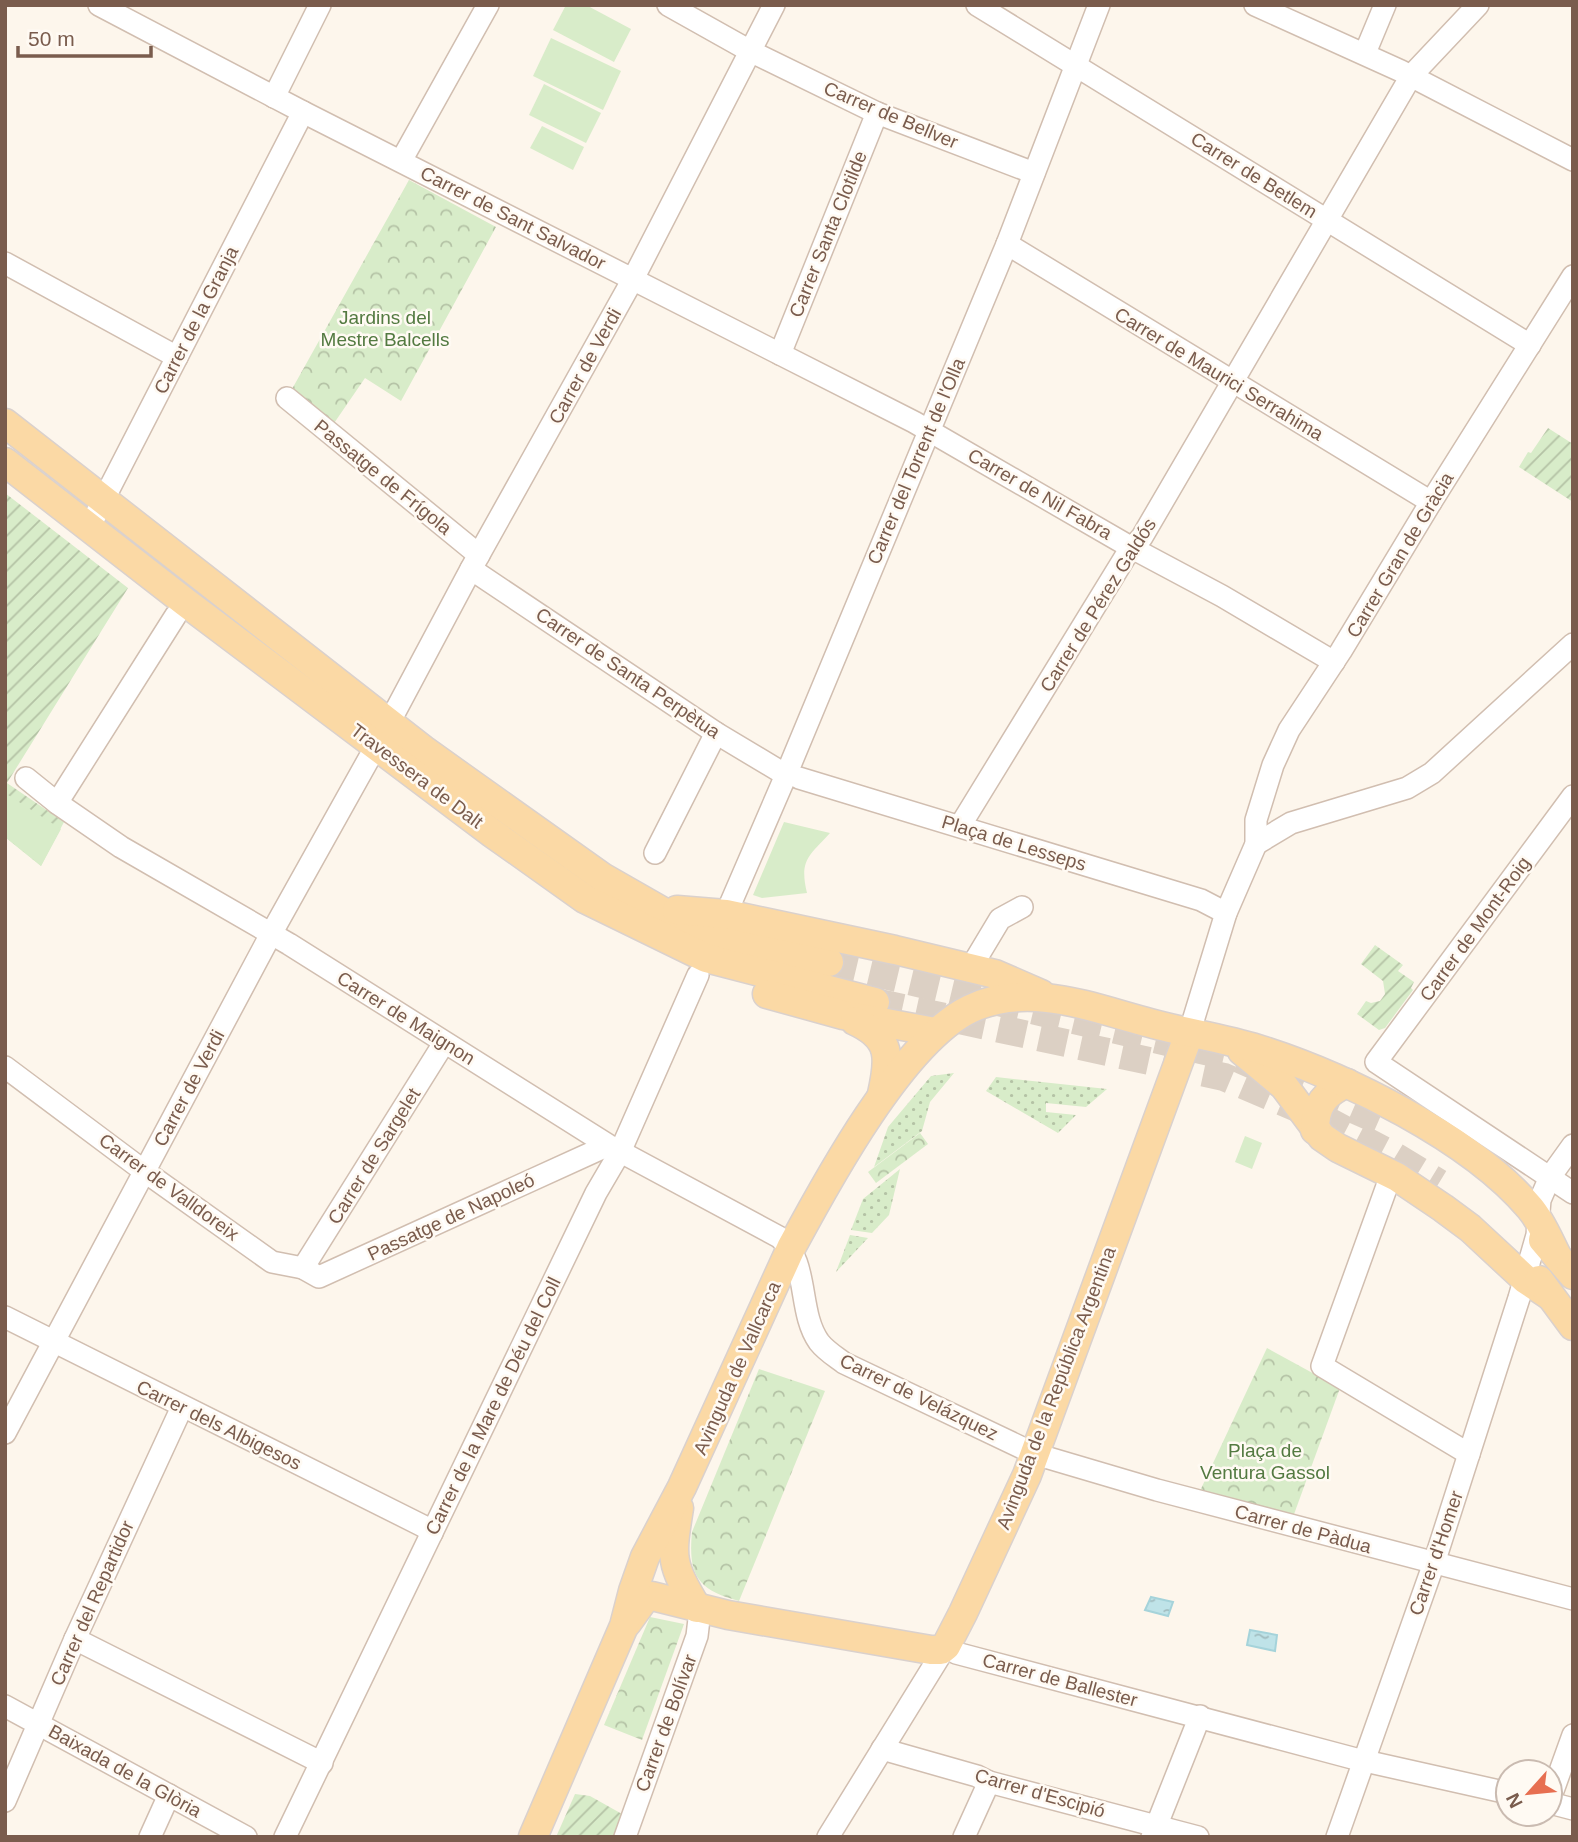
<svg xmlns="http://www.w3.org/2000/svg" width="1578" height="1842" viewBox="0 0 1578 1842" font-family="Helvetica,sans-serif">
<style>
.grass{fill:url(#grass-dots)}
.park{fill:url(#park-crowns)}
.garden{fill:url(#garden-furrows)}
.pitch{fill:#d8ecc9}
.water{fill:url(#water-ripples);stroke:#a5d3da;stroke-width:2}
.lines{fill:none;stroke-linecap:round;stroke-linejoin:round}
.major-tunnel{stroke:#dcd0c4;stroke-width:28;stroke-dasharray:28 14;stroke-linecap:butt}
.minor-casing{stroke:#d1beb0;stroke-width:24}
.major-casing{stroke:#dad1cd;stroke-width:31}
.minor{stroke:#fff;stroke-width:21}
.major{stroke:#fbd9a5;stroke-width:28}
.labels{text-anchor:middle;dominant-baseline:central;stroke-width:5;stroke-linejoin:round;paint-order:stroke}
.street-label{font-size:19px;fill:#7a5c4d;stroke:#fffaf3}
.park-label{font-size:19px;fill:#537a41;stroke:#fffaf3}
</style>
<defs>
<pattern id="grass-dots" width="8" height="8" patternUnits="userSpaceOnUse" patternTransform="scale(1.75)"><rect width="8" height="8" fill="#d8ecc9"/><path d="M2 2h.1M6 6h.1" fill="none" stroke="#b4c2a5" stroke-width="1.8" stroke-linecap="round"/></pattern>
<pattern id="park-crowns" width="20" height="18" patternUnits="userSpaceOnUse" patternTransform="scale(1.75)"><rect width="20" height="18" fill="#d8ecc9"/><path d="M2 6a3 3 0 1 1 6 0M12 15a3 3 0 1 1 6 0" fill="none" stroke="#b4c2a5"/></pattern>
<pattern id="garden-furrows" width="10" height="10" patternUnits="userSpaceOnUse" patternTransform="scale(1.75)"><rect width="10" height="10" fill="#d8ecc9"/><path d="M-1 1l2-2M0 10L10 0M9 11l2-2" fill="none" stroke="#b4c2a5"/></pattern>
<pattern id="water-ripples" width="26" height="14" patternUnits="userSpaceOnUse" patternTransform="scale(1.75)"><rect width="26" height="14" fill="#bfe3e8"/><path d="M2 4q2-2 4 0t4 0M15 11q2-2 4 0t4 0" fill="none" stroke="#a0bbbe"/></pattern>
</defs>
<rect width="100%" height="100%" fill="#fdf6ec"/>
<g class="grass">
<path d="M 954,1073 L 930,1102 L 922,1131 L 874,1167 L 888,1127 L 931,1076 Z"/>
<path d="M 996,1077 L 1107,1089 L 1086,1107 L 1046,1103 L 1046,1112 L 1076,1115 L 1058,1133 L 986,1091 Z"/>
<path d="M 900,1169 L 889,1215 L 872,1233 L 851,1230 L 863,1199 Z"/>
<path d="M 850,1235 L 868,1238 L 836,1272 Z"/>
</g>
<g class="park">
<path d="M 409,180 L 496,227 L 401,401 L 365,378 L 328,432 L 287,398 Z"/>
<path d="M 920,1133 L 928,1144 L 876,1183 L 868,1172 Z"/>
<path d="M 1267,1348 L 1340,1388 L 1293,1517 L 1199,1493 Z"/>
<path d="M 759,1369 L 825,1391 L 739,1601 C 697,1590 688,1575 692,1532 Z"/>
<path d="M 650,1617 L 684,1624 L 642,1740 L 604,1725 Z"/>
</g>
<g class="garden">
<path d="M 1548,428 L 1573,444 L 1573,502 L 1519,467 L 1528,452 L 1531,453 Z"/>
<path d="M 5,493 L 128,588 L 7,783 L 64,822 L 41,866 L 5,837 Z"/>
<path d="M 1375,945 L 1403,965 L 1398,971 L 1414,982 L 1411,988 L 1413,990 L 1385,1028 L 1379,1030 L 1357,1014 L 1366,1001 L 1371,1003 L 1380,1001 L 1385,994 L 1383,981 L 1361,964 Z"/>
<path d="M 575,1794 L 590,1796 L 622,1814 L 614,1837 L 556,1837 Z"/>
</g>
<g class="pitch">
<path d="M 566,5 L 586,5 L 631,29 L 614,62 L 553,30 Z"/>
<path d="M 551,38 L 621,71 L 603,110 L 533,76 Z"/>
<path d="M 544,84 L 601,113 L 586,143 L 529,115 Z"/>
<path d="M 542,126 L 584,147 L 573,170 L 530,148 Z"/>
<path d="M 5,793 L 61,829 L 41,866 L 5,837 Z"/>
<path d="M 784,822 L 830,833 C 809,856 799,860 807,893 L 762,898 L 753,895 Z"/>
<path d="M 1245,1136 L 1262,1143 L 1252,1169 L 1235,1162 Z"/>
</g>
<g class="water">
<path d="M 1151,1597 L 1173,1602 L 1168,1616 L 1145,1610 Z"/>
<path d="M 1250,1630 L 1277,1635 L 1275,1651 L 1247,1645 Z"/>
</g>
<g class="lines">
<g class="major-tunnel">
<path d="M 829,962 L 1239,1059 L 1387,1124"/>
<path d="M 875,1002 L 1224,1077 L 1330,1122 L 1393,1155 L 1439,1183"/>
</g>
<g class="minor-casing">
<g id="minor">
<path d="M 99,5 L 303,112 L 914,422 L 1132,548 L 1222,596 L 1334,662"/>
<path d="M 668,5 L 750,51 L 877,113 L 1034,173"/>
<path d="M 977,5 L 1530,345"/>
<path d="M 1255,5 L 1401,71 L 1573,160"/>
<path d="M 1365,53 L 1385,5"/>
<path d="M 274,97 L 320,5"/>
<path d="M 401,161 L 488,5"/>
<path d="M 1007,244 L 1431,502"/>
<path d="M 5,263 L 177,357"/>
<path d="M 780,354 L 877,113"/>
<path d="M 287,398 L 479,555"/>
<path d="M 89,528 L 303,112"/>
<path d="M 471,569 L 716,733 L 786,775"/>
<path d="M 389,723 L 471,569 L 633,279 L 774,5"/>
<path d="M 26,778 L 57,803 L 121,847 L 289,944 L 608,1145 L 779,1237 C 810,1261 797,1311 819,1342 C 826,1351 836,1357 844,1363 L 1035,1454 L 1157,1490 L 1573,1599"/>
<path d="M 799,778 L 1201,900 L 1226,913"/>
<path d="M 1573,796 L 1376,1062 L 1573,1193"/>
<path d="M 57,803 L 176,615"/>
<path d="M 960,826 L 1127,554 L 1142,537 L 1411,76 L 1478,5"/>
<path d="M 1256,844 L 1291,823 L 1407,788 L 1432,773 L 1573,644"/>
<path d="M 655,853 L 716,733"/>
<path d="M 726,914 L 786,775 L 1007,244 L 1099,5"/>
<path d="M 976,959 L 1000,919 L 1022,907"/>
<path d="M 1189,1034 L 1226,913 L 1256,844 L 1256,820 L 1273,765 L 1289,730 L 1341,651 L 1431,502 L 1573,276"/>
<path d="M 5,1067 L 144,1171 L 272,1262 L 303,1268 L 319,1277 L 600,1149"/>
<path d="M 1397,1177 L 1387,1186 L 1322,1366 L 1469,1454"/>
<path d="M 303,1268 L 444,1043"/>
<path d="M 5,1317 L 423,1526 L 432,1533"/>
<path d="M 5,1433 L 271,934 L 376,746"/>
<path d="M 75,1639 L 322,1763"/>
<path d="M 5,1706 L 246,1837"/>
<path d="M 882,1749 L 977,1776 L 989,1782 L 1198,1837"/>
<path d="M 1550,1799 L 1573,1735"/>
<path d="M 5,1801 L 75,1639 L 182,1407"/>
<path d="M 1550,1803 L 1573,1809"/>
<path d="M 150,1837 L 169,1795"/>
<path d="M 285,1837 L 596,1193 L 620,1152 L 698,975"/>
<path d="M 625,1837 L 697,1636 L 699,1619 L 697,1608"/>
<path d="M 828,1837 L 946,1646 L 956,1653 L 1356,1759 L 1508,1793"/>
<path d="M 964,1837 L 989,1782"/>
<path d="M 1152,1837 L 1200,1716"/>
<path d="M 1337,1837 L 1434,1563 L 1519,1298 L 1537,1235 L 1540,1200 L 1550,1177 L 1573,1145"/>
</g>
</g>
<g class="major-casing">
<g id="major">
<path d="M 5,423 L 425,751 L 602,877 L 672,917 L 716,935 L 829,962"/>
<path d="M 5,462 L 185,602 L 492,833 L 585,899 L 706,958 L 875,1002"/>
<path d="M 677,910 L 726,914 L 895,950 L 995,974 L 1041,994"/>
<path d="M 767,994 L 843,1015 L 935,1032"/>
<path d="M 855,1021 C 892,1038 890,1058 882,1094"/>
<path d="M 1242,1051 L 1284,1086 L 1322,1137 L 1338,1148 L 1397,1177 L 1443,1208 L 1470,1228 L 1525,1279 L 1549,1295"/>
<path d="M 1315,1130 C 1315,1104 1325,1093 1347,1083"/>
<path d="M 1543,1240 L 1573,1275"/>
<path d="M 1539,1280 L 1573,1326"/>
<path d="M 679,1508 C 671,1558 670,1563 697,1608"/>
<path d="M 627,1623 L 645,1598 L 652,1596 L 728,1615 L 931,1650 L 941,1650 L 946,1646 L 963,1613 L 1027,1475 L 1189,1034"/>
<path d="M 533,1837 L 624,1626 L 633,1591 L 645,1557 L 682,1487 L 791,1248 C 827,1181 902,1042 970,1009 C 1029,981 1092,1008 1150,1023 C 1186,1033 1223,1038 1258,1049 C 1344,1076 1471,1138 1530,1208 C 1541,1221 1548,1238 1556,1254"/>
</g>
</g>
<use href="#minor" class="minor"/>
<use href="#major" class="major"/>
</g>
<g class="labels">
<g class="street-label">
<text transform="translate(891 115) rotate(23)">Carrer de Bellver</text>
<text transform="translate(1254 175) rotate(32)">Carrer de Betlem</text>
<text transform="translate(513 218) rotate(27)">Carrer de Sant Salvador</text>
<text transform="translate(828 234) rotate(-68)">Carrer Santa Clotilde</text>
<text transform="translate(196 320) rotate(-63)">Carrer de la Granja</text>
<text transform="translate(585 366) rotate(-61)">Carrer de Verdi</text>
<text transform="translate(1219 374) rotate(31)">Carrer de Maurici Serrahima</text>
<text transform="translate(916 461) rotate(-67)">Carrer del Torrent de l'Olla</text>
<text transform="translate(383 477) rotate(39)">Passatge de Frígola</text>
<text transform="translate(1040 494) rotate(30)">Carrer de Nil Fabra</text>
<text transform="translate(1400 555) rotate(-59)">Carrer Gran de Gràcia</text>
<text transform="translate(1098 605) rotate(-58)">Carrer de Pérez Galdós</text>
<text transform="translate(628 673) rotate(34)">Carrer de Santa Perpètua</text>
<text transform="translate(417 776) rotate(37)">Travessera de Dalt</text>
<text transform="translate(1014 843) rotate(17)">Plaça de Lesseps</text>
<text transform="translate(1475 929) rotate(-54)">Carrer de Mont-Roig</text>
<text transform="translate(406 1018) rotate(32)">Carrer de Maignon</text>
<text transform="translate(189 1088) rotate(-62)">Carrer de Verdi</text>
<text transform="translate(374 1156) rotate(-58)">Carrer de Sargelet</text>
<text transform="translate(169 1187) rotate(36)">Carrer de Valldoreix</text>
<text transform="translate(451 1217) rotate(-25)">Passatge de Napoleó</text>
<text transform="translate(737 1368) rotate(-66)">Avinguda de Vallcarca</text>
<text transform="translate(1056 1388) rotate(-69)">Avinguda de la República Argentina</text>
<text transform="translate(919 1397) rotate(26)">Carrer de Velázquez</text>
<text transform="translate(493 1406) rotate(-64)">Carrer de la Mare de Déu del Coll</text>
<text transform="translate(219 1425) rotate(26)">Carrer dels Albigesos</text>
<text transform="translate(1303 1529) rotate(15)">Carrer de Pàdua</text>
<text transform="translate(1436 1553) rotate(-71)">Carrer d'Homer</text>
<text transform="translate(92 1603) rotate(-66)">Carrer del Repartidor</text>
<text transform="translate(1060 1680) rotate(15)">Carrer de Ballester</text>
<text transform="translate(666 1723) rotate(-70)">Carrer de Bolívar</text>
<text transform="translate(125 1771) rotate(29)">Baixada de la Glòria</text>
<text transform="translate(1040 1793) rotate(16)">Carrer d'Escipió</text>
</g>
<g class="park-label">
<text x="385" y="317">Jardins del<tspan x="385" dy="22">Mestre Balcells</tspan></text>
<text x="1265" y="1450">Plaça de<tspan x="1265" dy="22">Ventura Gassol</tspan></text>
</g>
</g>
<rect width="1578" height="1842" fill="none" stroke="#7a5c4d" stroke-width="14"/>
<g transform="translate(1529 1793) rotate(243)"><circle r="33" fill="#fffaf3" stroke="#cabbb1" stroke-width="2"/>
<path d="M0-5L12 26L0 18L-12 26Z" fill="#e76f51"/>
<text y="-10" font-size="19" font-weight="bold" text-anchor="middle" fill="#7a5c4d">N</text>
</g>
<path d="M18 46v10h133v-10" fill="none" stroke="#7a5c4d" stroke-width="3.5"/>
<text x="28" y="46" font-size="21" fill="#7a5c4d" stroke="#fffaf3" stroke-width="5" paint-order="stroke">50 m</text>
</svg>
